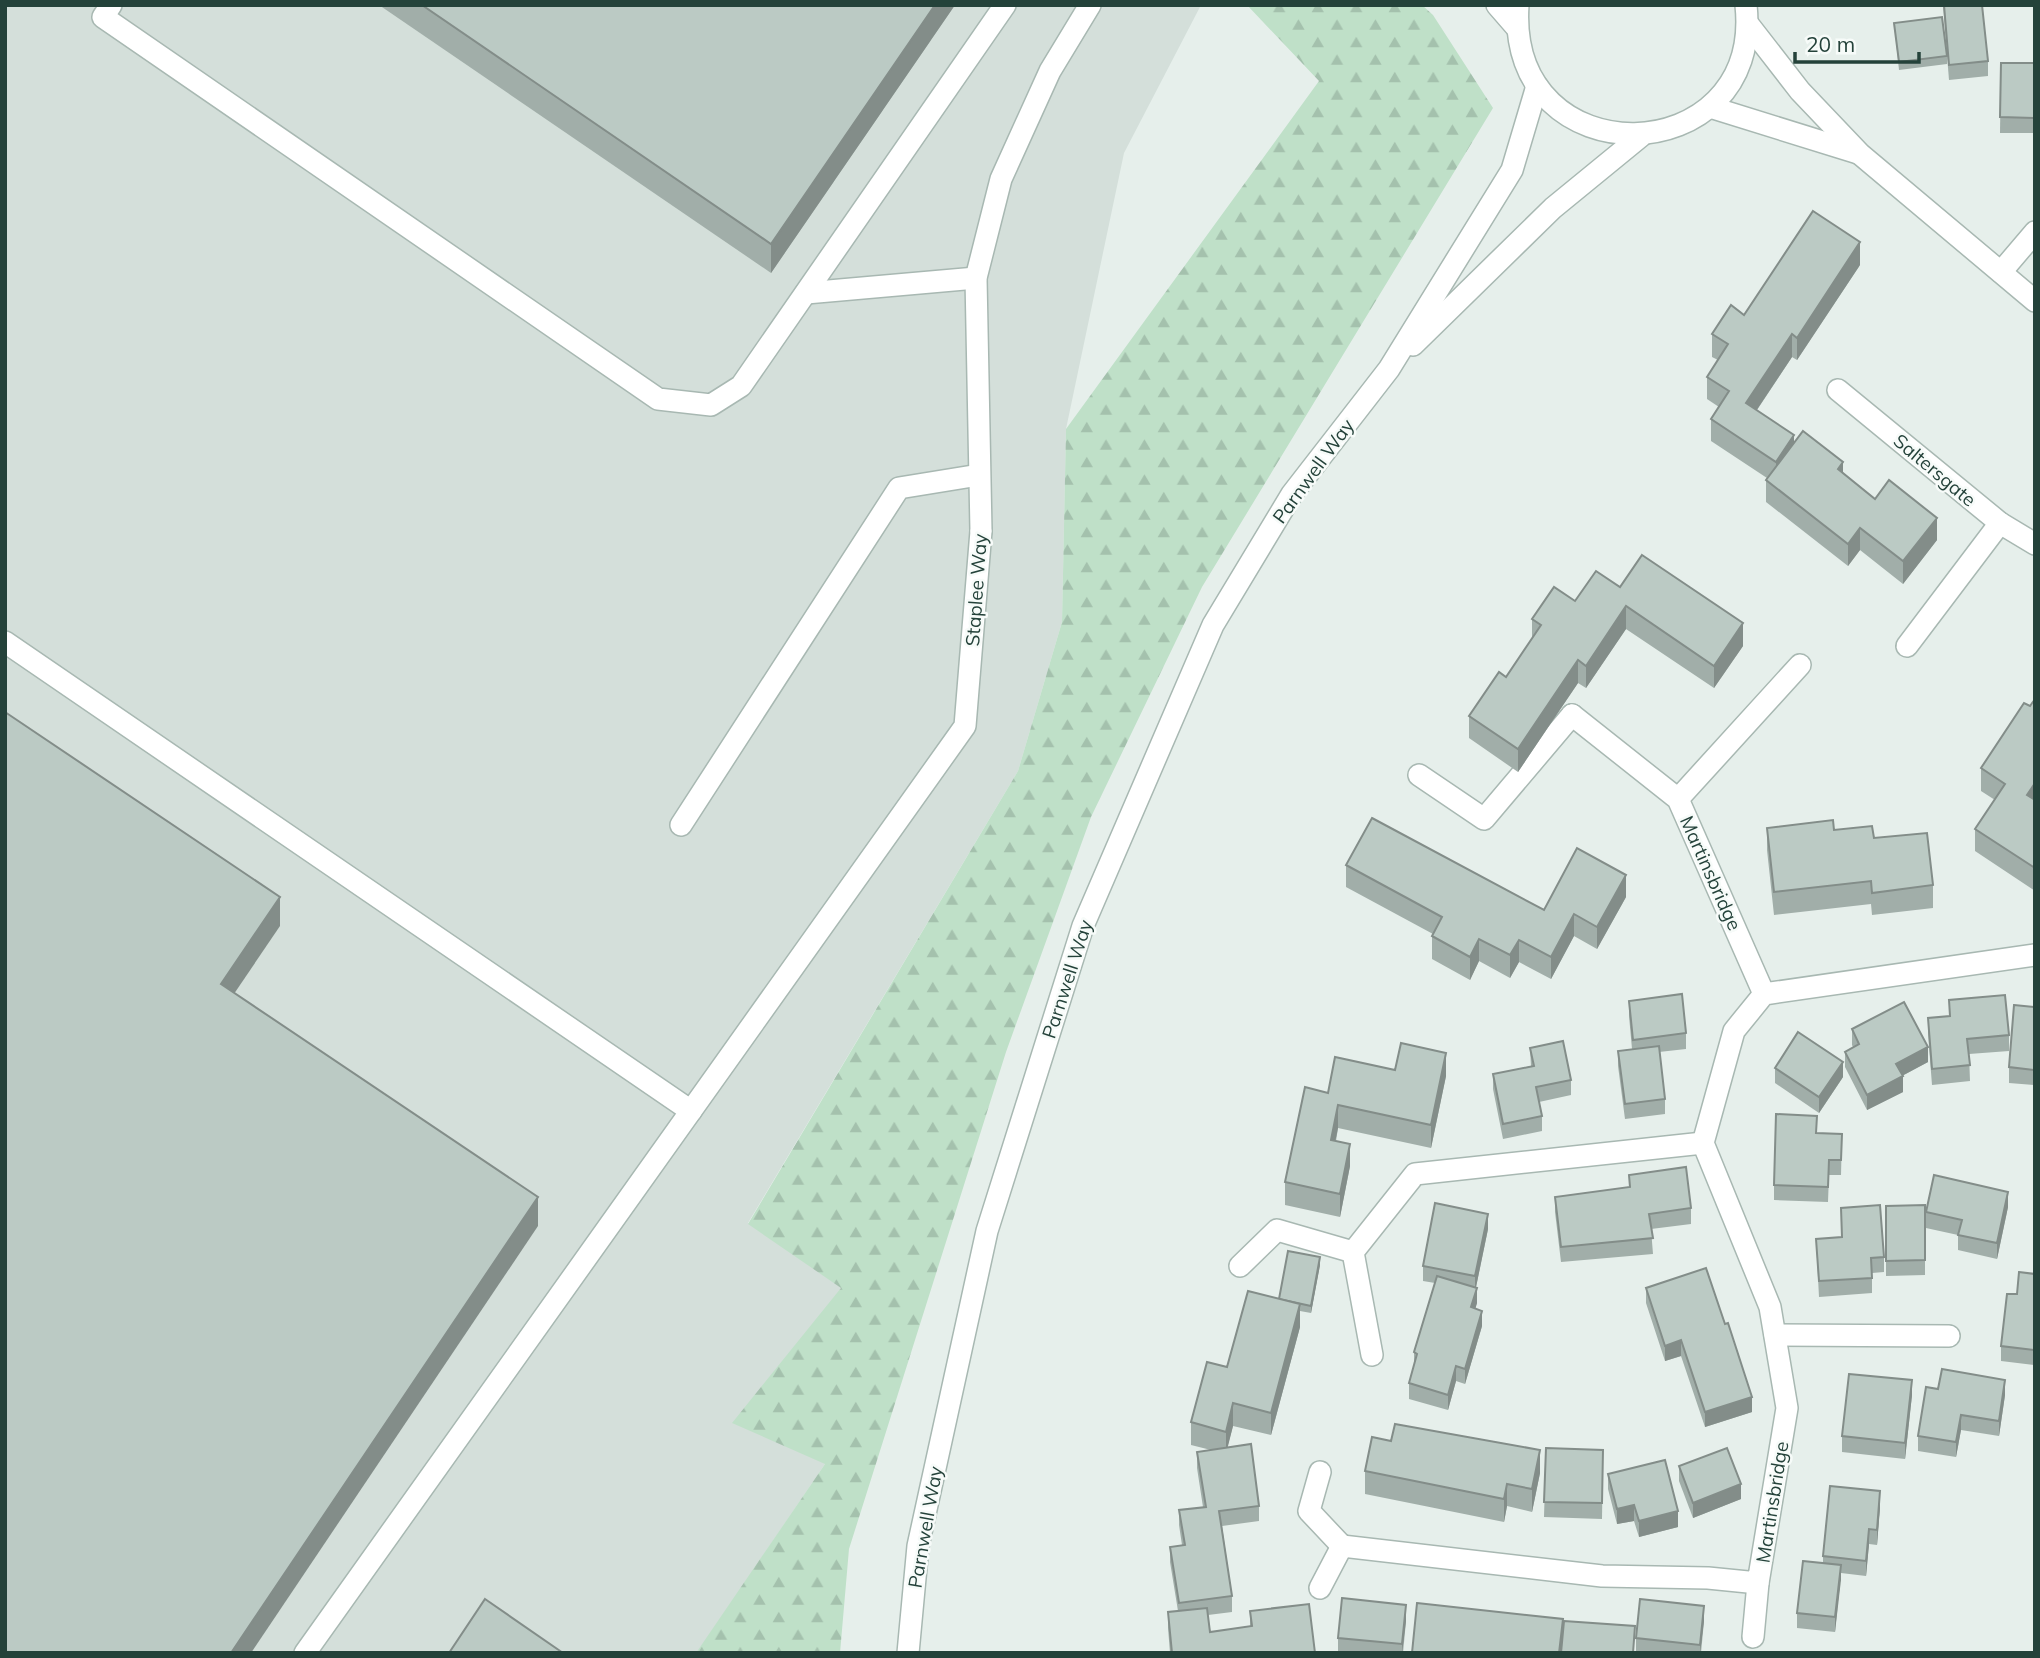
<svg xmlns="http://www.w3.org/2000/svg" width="2040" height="1658" viewBox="0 0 2040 1658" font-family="Mulish,sans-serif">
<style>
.built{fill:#d4dfda}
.forest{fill:url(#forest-firs)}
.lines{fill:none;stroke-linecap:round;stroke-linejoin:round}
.service-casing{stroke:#a8b8b2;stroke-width:24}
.minor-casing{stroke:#a8b8b2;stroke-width:24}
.tertiary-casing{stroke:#a8b8b2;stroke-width:24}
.service{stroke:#fff;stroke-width:21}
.minor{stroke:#fff;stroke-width:21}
.tertiary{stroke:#fff;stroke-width:21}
.wall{fill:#a1aea9}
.shaded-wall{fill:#838d89}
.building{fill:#bbcac4;stroke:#838d89;stroke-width:2}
.labels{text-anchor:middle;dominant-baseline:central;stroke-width:5;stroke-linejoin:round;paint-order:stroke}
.street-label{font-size:19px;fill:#24423a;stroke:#f7fbf9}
</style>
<defs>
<pattern id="forest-firs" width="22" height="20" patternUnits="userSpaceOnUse" patternTransform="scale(1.75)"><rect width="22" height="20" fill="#bfe0c8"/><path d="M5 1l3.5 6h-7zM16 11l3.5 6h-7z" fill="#a4c1ad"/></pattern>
</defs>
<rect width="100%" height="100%" fill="#e6efeb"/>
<path class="built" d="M 5,5 L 1201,5 L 1124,153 L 1066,429 L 1062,622 L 1018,771 L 748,1223 L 842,1288 L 825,1464 L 697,1653 L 5,1653 Z"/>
<path class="forest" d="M 1247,5 L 1422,5 L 1433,15 L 1493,108 L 1202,587 L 1091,817 L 1006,1052 L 849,1549 L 840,1653 L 696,1653 L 825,1464 L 732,1423 L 841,1288 L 748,1224 L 1018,771 L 1062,622 L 1066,429 L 1319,81 Z"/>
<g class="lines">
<g class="service-casing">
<g id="service">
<path d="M 111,5 L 103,17 L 658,399 L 711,405 L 741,386 L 1005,5"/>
<path d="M 806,293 L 976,278"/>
<path d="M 5,642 L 691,1111"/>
<path d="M 1907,646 L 2000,523"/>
<path d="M 1419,775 L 1484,819 L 1572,715"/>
<path d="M 1678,799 L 1800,665"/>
<path d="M 681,825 L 899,488 L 979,475"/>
<path d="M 1240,1266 L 1277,1230 L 1353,1252"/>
<path d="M 1775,1335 L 1949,1336"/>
<path d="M 305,1653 L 965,726 L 981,531"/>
</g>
</g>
<g class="minor-casing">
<g id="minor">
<path d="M 1497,5 L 1517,28"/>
<path d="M 1748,24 L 1800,91 L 1860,154 L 2035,301"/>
<path d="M 1710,107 L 1858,153"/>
<path d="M 2001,272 L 2035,232"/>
<path d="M 1838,390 L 2000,523 L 2035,544"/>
<path d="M 981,531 L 976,278 L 1001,179 L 1050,71 L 1090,5"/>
<path d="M 1572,715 L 1678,799 L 1764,994"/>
<path d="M 1372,1355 L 1353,1252 L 1415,1174 L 1703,1143"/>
<path d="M 1320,1472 L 1309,1511 L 1342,1546"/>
<path d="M 1342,1546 L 1602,1576 L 1708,1578 L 1758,1583 L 1787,1408 L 1770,1307 L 1703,1143 L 1734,1031 L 1764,994 L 2035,955"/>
<path d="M 1320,1588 L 1342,1546"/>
<path d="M 1753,1637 L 1758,1583"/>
</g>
</g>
<g class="tertiary-casing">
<g id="tertiary">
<path d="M 1518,5 C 1506,180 1764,173 1746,5"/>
<path d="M 1413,345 L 1553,208 L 1641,136"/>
<path d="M 908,1653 L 918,1546 L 987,1231 L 1083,926 L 1213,625 L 1292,494 L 1389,369 L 1512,170 L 1537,86"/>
</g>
</g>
<use href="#service" class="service"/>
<use href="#minor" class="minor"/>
<use href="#tertiary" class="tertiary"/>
</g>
<g class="wall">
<path d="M 379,5 L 955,5 L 771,273 Z"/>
<path d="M 1943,5 L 1982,5 L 1988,61 L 1988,76 L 1949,80 Z"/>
<path d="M 1894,23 L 1947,56 L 1947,64 L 1899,70 Z"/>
<path d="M 2001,63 L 2035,63 L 2035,133 L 2000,133 Z"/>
<path d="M 1860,265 L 1797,360 L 1792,357 L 1757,410 L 1794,443 L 1843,473 L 1875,499 L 1937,540 L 1903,584 L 1860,550 L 1848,566 L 1766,502 L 1766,480 L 1767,478 L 1711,441 L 1711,419 L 1719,407 L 1707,399 L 1707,377 L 1718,360 L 1712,357 L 1712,334 L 1744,315 Z"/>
<path d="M 1620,587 L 1743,646 L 1714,688 L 1626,629 L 1586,688 L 1578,683 L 1518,772 L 1469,738 L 1469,716 L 1506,677 L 1532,639 L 1532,619 L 1575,601 Z"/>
<path d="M 2035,699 L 2035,891 L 1975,851 L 1975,829 L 1995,800 L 1981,791 L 1981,768 Z"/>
<path d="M 1767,828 L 1834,830 L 1874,838 L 1933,885 L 1933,908 L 1872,915 L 1871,904 L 1774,915 L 1767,850 Z"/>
<path d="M 1346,865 L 1544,910 L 1626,897 L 1597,949 L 1574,936 L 1551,979 L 1519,962 L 1510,978 L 1479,961 L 1470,980 L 1432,959 L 1432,936 L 1433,934 L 1346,887 Z"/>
<path d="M 1949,1000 L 2009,1035 L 2009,1051 L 1969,1054 L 1970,1081 L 1932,1085 L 1928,1033 L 1928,1018 L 1949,1016 Z"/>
<path d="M 1629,1001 L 1686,1033 L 1686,1049 L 1659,1052 L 1665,1099 L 1665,1114 L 1625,1119 L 1618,1066 L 1618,1051 L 1632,1049 L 1629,1016 Z"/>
<path d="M 2035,1007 L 2035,1085 L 2009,1083 L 2009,1067 Z"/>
<path d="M 1852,1029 L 1928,1062 L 1902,1076 L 1903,1092 L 1867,1110 L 1845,1067 L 1845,1052 L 1853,1047 L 1852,1045 Z"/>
<path d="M 1530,1048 L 1571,1080 L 1571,1095 L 1539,1102 L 1542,1116 L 1542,1131 L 1503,1139 L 1493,1089 L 1493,1074 L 1531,1066 Z"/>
<path d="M 1775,1068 L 1843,1077 L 1819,1113 L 1775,1083 Z"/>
<path d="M 1395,1070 L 1446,1076 L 1431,1148 L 1338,1128 L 1336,1141 L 1350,1166 L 1340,1217 L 1285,1205 L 1285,1182 L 1328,1093 Z"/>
<path d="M 1817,1133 L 1842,1134 L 1841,1175 L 1829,1175 L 1828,1202 L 1774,1200 L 1774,1185 Z"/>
<path d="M 1629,1175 L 1691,1208 L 1691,1224 L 1651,1229 L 1653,1254 L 1561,1262 L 1555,1212 L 1555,1197 L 1629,1187 Z"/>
<path d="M 1925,1205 L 1925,1275 L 1886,1276 L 1886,1206 Z"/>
<path d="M 2008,1207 L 1997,1259 L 1958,1250 L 1958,1235 L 1926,1228 L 1926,1212 Z"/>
<path d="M 1841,1208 L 1884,1257 L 1884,1272 L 1872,1273 L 1872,1293 L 1819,1297 L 1816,1239 L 1841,1237 Z"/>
<path d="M 1488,1229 L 1476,1287 L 1477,1303 L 1475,1309 L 1482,1326 L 1465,1384 L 1456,1381 L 1448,1410 L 1409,1399 L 1409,1383 L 1414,1366 L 1414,1352 L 1435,1283 L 1423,1281 L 1423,1266 Z"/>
<path d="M 1320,1265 L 1311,1313 L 1300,1311 L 1300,1327 L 1271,1435 L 1233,1426 L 1227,1448 L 1259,1506 L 1259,1521 L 1222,1526 L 1232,1596 L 1232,1612 L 1208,1615 L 1210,1632 L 1250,1627 L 1250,1611 L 1315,1653 L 1170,1653 L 1168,1628 L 1168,1612 L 1178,1611 L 1170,1562 L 1170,1547 L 1182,1545 L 1179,1525 L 1179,1510 L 1203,1507 L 1197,1468 L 1197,1452 L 1211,1450 L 1191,1445 L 1191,1422 L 1227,1367 L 1279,1299 Z"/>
<path d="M 2035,1274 L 2035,1365 L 2001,1361 L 2001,1346 L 2017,1294 Z"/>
<path d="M 1646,1288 L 1752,1412 L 1705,1427 L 1681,1356 L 1665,1361 L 1646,1303 Z"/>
<path d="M 1938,1389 L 2005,1395 L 1999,1436 L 1961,1430 L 1956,1457 L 1918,1451 L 1918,1436 Z"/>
<path d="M 1912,1395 L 1905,1459 L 1842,1452 L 1842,1436 Z"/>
<path d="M 1546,1448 L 1603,1450 L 1602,1519 L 1544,1517 Z"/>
<path d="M 1679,1466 L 1741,1499 L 1693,1518 L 1679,1481 Z"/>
<path d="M 1365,1471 L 1540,1473 L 1532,1512 L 1507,1506 L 1504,1522 L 1365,1494 Z"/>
<path d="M 1608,1474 L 1678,1527 L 1639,1537 L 1634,1521 L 1617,1524 L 1608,1489 Z"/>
<path d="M 1880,1507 L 1877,1545 L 1869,1544 L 1866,1576 L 1841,1573 L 1835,1632 L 1797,1628 L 1797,1613 L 1823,1563 L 1823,1556 Z"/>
<path d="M 1406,1621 L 1403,1653 L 1338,1653 L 1338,1638 Z"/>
<path d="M 1704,1621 L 1701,1653 L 1636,1653 L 1636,1638 Z"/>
</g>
<g class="shaded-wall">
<path d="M 935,5 L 955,5 L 771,273 L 771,244 Z"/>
<path d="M 1860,242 L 1860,265 L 1797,360 L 1797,338 Z"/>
<path d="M 1792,334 L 1792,357 L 1746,426 L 1746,403 Z"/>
<path d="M 1794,435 L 1794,457 L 1776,484 L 1776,462 Z"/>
<path d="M 1843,462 L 1843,484 L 1838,469 Z"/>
<path d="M 1937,518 L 1937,540 L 1903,584 L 1903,561 Z"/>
<path d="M 1860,528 L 1860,550 L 1848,566 L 1848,544 Z"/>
<path d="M 1626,606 L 1626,629 L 1586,688 L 1586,666 Z"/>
<path d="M 1743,623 L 1743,646 L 1714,688 L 1714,666 Z"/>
<path d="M 1578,660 L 1578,683 L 1518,772 L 1518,749 Z"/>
<path d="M 2035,783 L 2035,806 L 2027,795 Z"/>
<path d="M 1626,875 L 1626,897 L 1597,949 L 1597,927 Z"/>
<path d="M 280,897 L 280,926 L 221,1013 L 221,984 Z"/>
<path d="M 1574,914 L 1574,936 L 1551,979 L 1551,957 Z"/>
<path d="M 1479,939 L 1479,961 L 1470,980 L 1470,957 Z"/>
<path d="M 1519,940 L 1519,962 L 1510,978 L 1510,955 Z"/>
<path d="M 1928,1047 L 1928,1062 L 1896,1079 L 1896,1064 Z"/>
<path d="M 1446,1053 L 1446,1076 L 1431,1148 L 1431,1125 Z"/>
<path d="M 1843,1062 L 1843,1077 L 1819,1113 L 1819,1097 Z"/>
<path d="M 1903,1076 L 1903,1092 L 1867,1110 L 1867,1095 Z"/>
<path d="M 1338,1105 L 1338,1128 L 1331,1162 L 1331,1140 Z"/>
<path d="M 1350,1144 L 1350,1166 L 1340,1217 L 1340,1194 Z"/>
<path d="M 2008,1192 L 2008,1207 L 1997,1259 L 1997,1243 Z"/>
<path d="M 538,1197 L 538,1226 L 251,1653 L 231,1653 Z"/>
<path d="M 1488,1214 L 1488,1229 L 1475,1292 L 1475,1276 Z"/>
<path d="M 1320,1257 L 1320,1265 L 1311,1313 L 1311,1306 Z"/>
<path d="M 1477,1288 L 1477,1303 L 1471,1323 L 1471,1307 Z"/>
<path d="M 1300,1304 L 1300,1327 L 1271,1435 L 1271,1413 Z"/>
<path d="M 1482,1311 L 1482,1326 L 1465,1384 L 1465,1369 Z"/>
<path d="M 1681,1340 L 1681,1356 L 1665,1361 L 1665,1346 Z"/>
<path d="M 1456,1366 L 1456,1381 L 1448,1410 L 1448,1395 Z"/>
<path d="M 1912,1380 L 1912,1395 L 1905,1459 L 1905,1443 Z"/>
<path d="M 2005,1380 L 2005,1395 L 1999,1436 L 1999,1421 Z"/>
<path d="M 1752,1397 L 1752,1412 L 1705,1427 L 1705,1412 Z"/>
<path d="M 1233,1403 L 1233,1426 L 1226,1454 L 1226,1432 Z"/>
<path d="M 1961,1415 L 1961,1430 L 1956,1457 L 1956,1442 Z"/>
<path d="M 1540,1450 L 1540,1473 L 1532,1512 L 1532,1489 Z"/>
<path d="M 1507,1484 L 1507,1506 L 1504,1522 L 1504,1499 Z"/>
<path d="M 1741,1484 L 1741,1499 L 1693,1518 L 1693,1503 Z"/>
<path d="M 1880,1491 L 1880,1507 L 1877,1545 L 1877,1530 Z"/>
<path d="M 1634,1505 L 1634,1521 L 1617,1524 L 1617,1509 Z"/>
<path d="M 1678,1511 L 1678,1527 L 1639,1537 L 1639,1521 Z"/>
<path d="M 1869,1529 L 1869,1544 L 1866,1576 L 1866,1561 Z"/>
<path d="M 1841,1565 L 1841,1580 L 1835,1632 L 1835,1617 Z"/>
<path d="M 1406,1605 L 1406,1621 L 1402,1653 L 1402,1644 Z"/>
<path d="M 1704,1606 L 1704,1621 L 1700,1653 L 1700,1645 Z"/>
<path d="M 1563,1619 L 1562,1653 L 1559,1653 Z"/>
</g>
<g class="building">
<path d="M 422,5 L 935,5 L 771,244 Z"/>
<path d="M 1944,5 L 1982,5 L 1988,61 L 1949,65 Z"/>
<path d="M 1942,17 L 1947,56 L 1899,62 L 1894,23 Z"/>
<path d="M 2001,63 L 2035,63 L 2035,118 L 2000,117 Z"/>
<path d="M 1813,211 L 1860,242 L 1797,338 L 1792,334 L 1746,403 L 1794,435 L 1776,462 L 1711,419 L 1729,391 L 1707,377 L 1728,344 L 1712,334 L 1731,305 L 1744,315 Z"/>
<path d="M 1803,431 L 1843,462 L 1838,469 L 1875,499 L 1889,480 L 1937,518 L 1903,561 L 1860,528 L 1848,544 L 1766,480 Z"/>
<path d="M 1642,555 L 1743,623 L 1714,666 L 1626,606 L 1586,666 L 1578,660 L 1518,749 L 1469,716 L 1499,672 L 1506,677 L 1541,625 L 1532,619 L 1554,587 L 1575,601 L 1596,571 L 1620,587 Z"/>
<path d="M 2035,699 L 2035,783 L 2027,795 L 2035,800 L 2035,868 L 1975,829 L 2005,784 L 1981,768 L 2024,703 L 2030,706 Z"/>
<path d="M 5,712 L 280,897 L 221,984 L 538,1197 L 231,1653 L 5,1653 Z"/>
<path d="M 1372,818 L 1544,910 L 1577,848 L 1626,875 L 1597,927 L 1574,914 L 1551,957 L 1519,940 L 1510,955 L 1479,939 L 1470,957 L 1432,936 L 1442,917 L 1346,865 Z"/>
<path d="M 1833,820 L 1834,830 L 1872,826 L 1874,838 L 1927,833 L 1933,885 L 1872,893 L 1871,881 L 1774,892 L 1767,828 Z"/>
<path d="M 1682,994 L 1686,1033 L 1633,1040 L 1629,1001 Z"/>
<path d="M 2005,995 L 2009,1035 L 1967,1039 L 1970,1065 L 1932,1069 L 1928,1018 L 1950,1016 L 1949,1000 Z"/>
<path d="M 1904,1002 L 1928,1047 L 1896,1064 L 1903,1076 L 1867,1095 L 1845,1052 L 1859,1044 L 1852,1029 Z"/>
<path d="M 2014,1005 L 2035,1007 L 2035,1070 L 2009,1067 Z"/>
<path d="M 1798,1032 L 1843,1062 L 1819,1097 L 1775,1068 Z"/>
<path d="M 1563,1041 L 1571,1080 L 1536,1087 L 1542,1116 L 1503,1124 L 1493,1074 L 1534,1066 L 1530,1048 Z"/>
<path d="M 1401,1043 L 1446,1053 L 1431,1125 L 1338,1105 L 1331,1140 L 1350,1144 L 1340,1194 L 1285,1182 L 1305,1087 L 1328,1093 L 1335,1057 L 1395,1070 Z"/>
<path d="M 1659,1046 L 1665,1099 L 1625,1104 L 1618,1051 Z"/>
<path d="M 1776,1114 L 1817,1116 L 1816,1133 L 1842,1134 L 1841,1160 L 1829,1160 L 1828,1187 L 1774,1185 Z"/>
<path d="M 1686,1167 L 1691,1208 L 1649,1214 L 1653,1238 L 1561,1247 L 1555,1197 L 1630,1187 L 1629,1175 Z"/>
<path d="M 1934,1175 L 2008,1192 L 1997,1243 L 1958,1235 L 1962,1220 L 1926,1212 Z"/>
<path d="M 1435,1203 L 1488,1214 L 1475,1276 L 1423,1266 Z"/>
<path d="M 1880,1205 L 1884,1257 L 1871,1258 L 1872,1278 L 1819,1281 L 1816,1239 L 1842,1237 L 1841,1208 Z"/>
<path d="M 1925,1205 L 1925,1260 L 1886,1261 L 1886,1206 Z"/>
<path d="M 1288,1251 L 1320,1257 L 1311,1306 L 1279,1299 Z"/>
<path d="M 1706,1268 L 1725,1324 L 1728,1323 L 1752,1397 L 1705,1412 L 1681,1340 L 1665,1346 L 1646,1288 Z"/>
<path d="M 2019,1272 L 2035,1274 L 2035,1350 L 2001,1346 L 2007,1294 L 2017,1294 Z"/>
<path d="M 1437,1276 L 1477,1288 L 1471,1307 L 1482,1311 L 1465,1369 L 1456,1366 L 1448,1395 L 1409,1383 L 1417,1354 L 1414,1352 Z"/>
<path d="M 1248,1291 L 1300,1304 L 1271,1413 L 1233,1403 L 1226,1432 L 1191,1422 L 1207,1362 L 1227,1367 Z"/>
<path d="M 1942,1369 L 2005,1380 L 1999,1421 L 1961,1415 L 1956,1442 L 1918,1436 L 1926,1387 L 1938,1389 Z"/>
<path d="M 1849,1374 L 1912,1380 L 1905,1443 L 1842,1436 Z"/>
<path d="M 1395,1424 L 1540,1450 L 1532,1489 L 1507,1484 L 1504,1499 L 1365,1471 L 1372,1437 L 1391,1441 Z"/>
<path d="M 1251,1444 L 1259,1506 L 1219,1511 L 1232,1596 L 1179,1603 L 1170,1547 L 1185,1545 L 1179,1510 L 1206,1507 L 1197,1452 Z"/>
<path d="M 1546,1448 L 1603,1450 L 1602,1503 L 1544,1502 Z"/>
<path d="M 1727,1448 L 1741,1484 L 1693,1503 L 1679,1466 Z"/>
<path d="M 1665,1460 L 1678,1511 L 1639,1521 L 1634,1505 L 1617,1509 L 1608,1474 Z"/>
<path d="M 1830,1486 L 1880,1491 L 1877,1530 L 1869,1529 L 1866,1561 L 1823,1556 Z"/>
<path d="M 1803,1561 L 1841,1565 L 1835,1617 L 1797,1613 Z"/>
<path d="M 1342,1598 L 1406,1605 L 1402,1644 L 1338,1638 Z"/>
<path d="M 485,1599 L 563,1653 L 449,1653 Z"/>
<path d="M 1640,1599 L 1704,1606 L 1700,1645 L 1636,1638 Z"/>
<path d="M 1417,1603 L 1563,1619 L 1559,1653 L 1412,1653 Z"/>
<path d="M 1309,1604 L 1315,1653 L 1172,1653 L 1168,1612 L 1207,1608 L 1210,1632 L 1252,1626 L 1250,1611 Z"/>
<path d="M 1564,1621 L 1635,1626 L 1633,1653 L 1561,1653 Z"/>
</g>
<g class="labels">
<g class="street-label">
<text transform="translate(1935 470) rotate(40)">Saltersgate</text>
<text transform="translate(1313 471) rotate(-54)">Parnwell Way</text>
<text transform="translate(976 590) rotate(-86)">Staplee Way</text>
<text transform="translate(1711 873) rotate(66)">Martinsbridge</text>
<text transform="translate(1067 979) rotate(-72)">Parnwell Way</text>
<text transform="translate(1772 1502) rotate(-81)">Martinsbridge</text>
<text transform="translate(925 1527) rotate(-80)">Parnwell Way</text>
</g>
</g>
<rect width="2040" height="1658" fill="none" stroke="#24423a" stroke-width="14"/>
<path d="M1795 52v10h124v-10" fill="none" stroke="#24423a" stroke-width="3.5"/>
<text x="1806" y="52" font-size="21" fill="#24423a" stroke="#f7fbf9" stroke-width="5" paint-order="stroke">20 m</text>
</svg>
